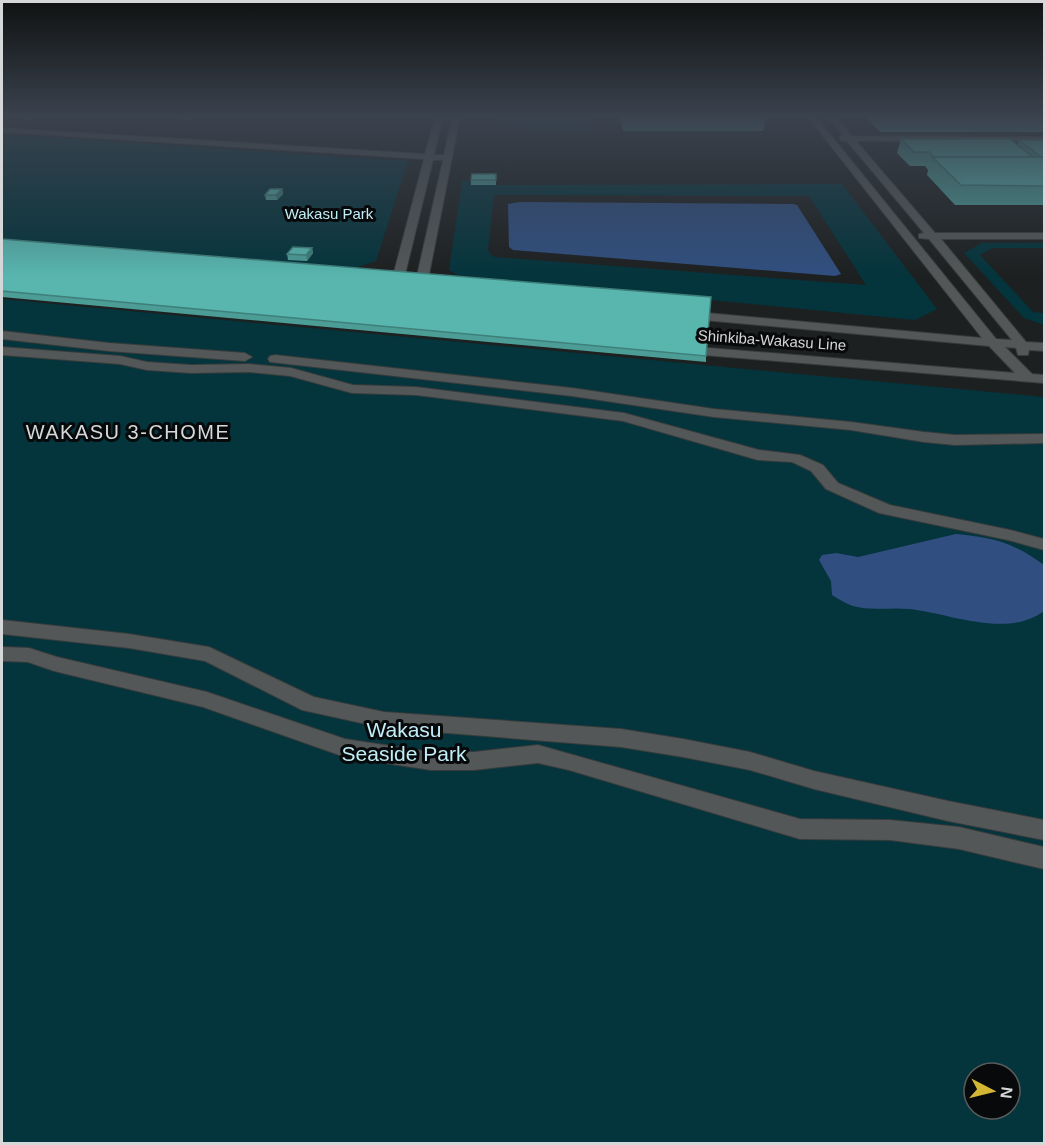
<svg xmlns="http://www.w3.org/2000/svg" width="1046" height="1145" viewBox="0 0 1046 1145" font-family="Helvetica,sans-serif">
<style>
.green{fill:#04343c;fill-rule:evenodd}
.water{fill:#304f80}
.lines{fill:none;stroke-linecap:round;stroke-linejoin:round}
.minor-casing{stroke:#383b3b;stroke-width:2}
.minor{fill:#535758;fill-rule:evenodd}
.wall{fill:#4c9d96}
.shaded-wall{fill:#3e7f7a}
.building{fill:#58b6af;stroke:#3e7f7a;stroke-width:1.5}
.labels{text-anchor:middle;dominant-baseline:central;stroke-width:6;stroke-linejoin:round;paint-order:stroke}
.far-park-label{font-size:15px;fill:#c0edf6;stroke:#08090a}
.far-street-label{font-size:15px;fill:#d5d7d8;stroke:#08090a}
.neighbourhood-label{font-size:20px;letter-spacing:1.5px;fill:#d5d9da;stroke:#08090a}
.near-park-label{font-size:21px;fill:#c0edf6;stroke:#08090a}
</style>
<rect width="100%" height="100%" fill="#1d2020"/>
<g class="green">
<path d="M 494,117 L 589,117 L 591,130 C 564,130 515,134 494,117 Z"/>
<path d="M 2,134 L 408,161 L 376,261 L 343,272 L 2,243 Z"/>
<path d="M 462,181 L 472,181 L 472,185 L 842,184 L 937,309 L 915,320 L 457,275 L 449,270 ZM 494,195 L 809,196 L 866,285 L 495,257 L 490,254 L 488,249 Z"/>
<path d="M 982,243 L 1044,243 L 1044,248 L 992,248 L 980,255 L 1033,312 L 1044,313 L 1044,325 L 1024,318 L 964,253 Z"/>
<path d="M 2,299 L 1044,397 L 1044,1143 L 2,1143 ZM 974,1073 L 1010,1073 L 1010,1109 L 974,1109 Z"/>
</g>
<g class="water">
<path d="M 519,202 L 793,204 L 797,205 L 841,274 L 835,276 L 513,250 L 509,247 L 508,204 Z"/>
<path d="M 956,534 C 995,538 1012,542 1044,565 L 1044,611 C 1007,639 949,613 909,609 C 891,607 870,611 853,606 C 846,604 839,599 832,595 L 831,581 L 819,560 L 822,555 L 836,553 L 858,557 Z"/>
</g>
<g class="lines">
<g class="minor-casing">
<g id="minor">
<path d="M 435,117 L 443,117 L 434,155 L 444,155 L 452,117 L 460,117 L 426,290 L 418,299 L 414,300 L 408,296 L 414,289 L 443,160 L 433,160 L 400,295 L 394,299 L 388,295 L 424,159 L 2,132 L 2,128 L 425,154 Z"/>
<path d="M 808,117 L 816,117 L 996,339 L 1012,340 L 929,239 L 919,238 L 919,234 L 924,233 L 847,141 L 840,140 L 840,136 L 843,135 L 828,117 L 836,117 L 852,136 L 1044,137 L 1044,142 L 856,141 L 935,233 L 1044,233 L 1044,239 L 941,239 L 1026,342 L 1044,343 L 1044,351 L 1029,350 L 1028,355 L 1018,355 L 1016,348 L 1005,347 L 1032,374 L 1044,375 L 1044,383 L 679,353 L 677,350 L 684,346 L 1015,373 L 989,346 L 681,318 L 679,315 L 681,312 L 685,311 L 982,338 Z"/>
<path d="M 2,331 L 109,343 L 245,353 L 252,357 L 245,361 L 109,351 L 2,339 Z"/>
<path d="M 2,347 L 120,356 L 147,362 L 191,365 L 249,364 L 291,368 L 353,385 L 416,387 L 624,413 L 759,450 L 800,455 L 823,465 L 838,483 L 890,505 L 1010,530 L 1044,539 L 1044,550 L 1008,540 L 879,513 L 826,489 L 811,471 L 792,462 L 758,460 L 623,421 L 416,395 L 352,393 L 290,376 L 249,372 L 191,373 L 147,370 L 120,364 L 2,355 Z"/>
<path d="M 275,355 L 572,388 L 714,409 L 851,422 L 924,432 L 955,435 L 1044,434 L 1044,443 L 955,445 L 924,442 L 851,430 L 714,417 L 572,396 L 270,362 L 268,359 L 270,356 Z"/>
<path d="M 2,620 L 129,634 L 209,647 L 314,697 L 384,712 L 621,729 L 683,739 L 750,752 L 814,771 L 948,801 L 1044,820 L 1044,840 L 948,821 L 814,789 L 750,770 L 683,757 L 621,747 L 384,728 L 302,710 L 205,661 L 129,648 L 2,634 Z"/>
<path d="M 2,647 L 29,648 L 57,657 L 207,692 L 345,739 L 431,752 L 474,752 L 538,745 L 800,819 L 890,820 L 959,827 L 1044,847 L 1044,869 L 959,849 L 890,840 L 800,839 L 569,770 L 538,763 L 474,770 L 431,770 L 345,757 L 203,707 L 54,671 L 28,662 L 2,661 Z"/>
</g>
</g>
<use href="#minor" class="minor"/>
</g>
<g class="wall">
<path d="M 177,117 L 199,117 L 188,120 L 177,118 Z"/>
<path d="M 620,117 L 766,117 L 763,131 L 623,131 Z"/>
<path d="M 866,117 L 1044,117 L 1044,132 L 880,132 Z"/>
<path d="M 901,139 L 1017,145 L 1019,140 L 1044,140 L 1044,205 L 955,205 L 927,175 L 928,170 L 925,166 L 910,166 L 897,153 Z"/>
<path d="M 496,179 L 496,185 L 471,185 L 471,180 Z"/>
<path d="M 282,189 L 283,194 L 277,200 L 266,200 L 265,195 Z"/>
<path d="M 2,239 L 706,356 L 706,362 L 2,297 Z"/>
<path d="M 312,248 L 313,253 L 307,261 L 288,260 L 287,254 Z"/>
</g>
<g class="shaded-wall">
<path d="M 23,117 L 37,117 L 37,118 L 24,120 Z"/>
<path d="M 188,117 L 199,117 L 188,120 Z"/>
<path d="M 282,189 L 283,194 L 277,200 L 276,195 Z"/>
<path d="M 312,248 L 313,253 L 307,261 L 306,255 Z"/>
</g>
<g class="building">
<path d="M 901,139 L 1010,139 L 1033,157 L 934,157 L 929,152 L 914,152 Z"/>
<path d="M 1019,140 L 1044,140 L 1044,157 L 1041,157 Z"/>
<path d="M 932,157 L 1044,157 L 1044,186 L 961,185 Z"/>
<path d="M 472,174 L 496,174 L 496,180 L 471,180 Z"/>
<path d="M 270,189 L 282,189 L 276,195 L 265,195 Z"/>
<path d="M 2,239 L 711,297 L 706,356 L 2,291 Z"/>
<path d="M 293,247 L 312,248 L 306,255 L 287,254 Z"/>
</g>
<linearGradient id="sky" x2="0" y2="1"><stop stop-color="#101212"/><stop offset="0.42" stop-color="#3a424e"/><stop offset="1" stop-color="#3a424e" stop-opacity="0"/></linearGradient>
<rect width="1046" height="277" fill="url(#sky)"/>
<g class="labels">
<g class="far-park-label">
<text x="329" y="213">Wakasu Park</text>
</g>
<g class="far-street-label">
<text transform="translate(772 340) rotate(4)">Shinkiba-Wakasu Line</text>
</g>
<g class="neighbourhood-label">
<text x="128" y="432">WAKASU 3-CHOME</text>
</g>
<g class="near-park-label">
<text x="404" y="729">Wakasu<tspan x="404" dy="24">Seaside Park</tspan></text>
</g>
</g>
<rect width="1046" height="1145" fill="none" stroke="#d5d7d8" stroke-width="6"/>
<g transform="translate(992 1091) rotate(97)"><circle r="28" fill="#08090a" stroke="#5a5b5c" stroke-width="1.5"/>
<path d="M0-4.5L10 22L0 15L-10 22Z" fill="#d4b635"/>
<text y="-9" font-size="16" font-weight="bold" text-anchor="middle" fill="#d5d7d8">N</text>
</g>
</svg>
